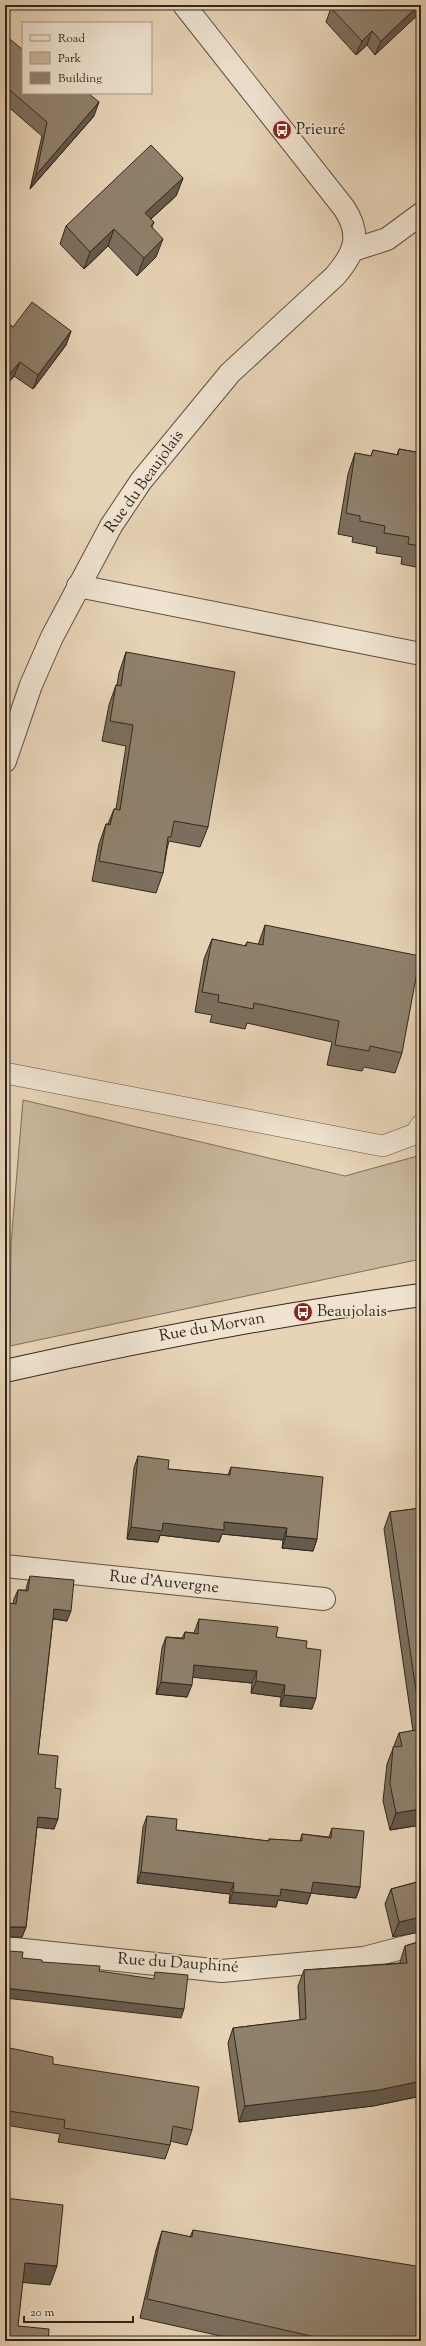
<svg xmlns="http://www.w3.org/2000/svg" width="426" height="2346" viewBox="0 0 426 2346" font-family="'Sorts Mill Goudy',serif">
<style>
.green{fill:#c8b79d;stroke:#7c705c}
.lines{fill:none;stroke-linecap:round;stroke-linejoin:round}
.lane-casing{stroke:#5e5343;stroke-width:22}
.street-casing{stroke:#5e5343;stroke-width:24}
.secondary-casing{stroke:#31281c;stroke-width:24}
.lane{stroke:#efe3d0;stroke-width:21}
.street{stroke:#efe3d0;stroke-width:22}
.secondary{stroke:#efe3d0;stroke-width:22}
.wall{fill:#7c6f5e;stroke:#31281c}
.shaded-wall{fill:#655a4c;stroke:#31281c}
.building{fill:#90816d;stroke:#31281c}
.labels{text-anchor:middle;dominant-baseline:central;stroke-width:3.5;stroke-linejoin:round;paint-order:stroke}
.poi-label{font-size:16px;fill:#31281c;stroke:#efe3d0;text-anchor:start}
.street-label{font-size:16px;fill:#31281c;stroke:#efe3d0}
</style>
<rect width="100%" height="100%" fill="#e7d4b7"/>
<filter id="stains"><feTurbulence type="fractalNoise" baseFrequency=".005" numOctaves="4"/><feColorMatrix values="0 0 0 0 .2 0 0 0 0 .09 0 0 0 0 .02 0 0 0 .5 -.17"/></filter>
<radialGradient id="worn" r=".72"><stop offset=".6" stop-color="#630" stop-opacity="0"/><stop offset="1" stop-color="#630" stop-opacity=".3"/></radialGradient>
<path class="green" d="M 23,1100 L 345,1176 L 421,1155 L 421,1259 L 10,1346 L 11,1244 Z"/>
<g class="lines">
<g class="lane-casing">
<path id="lane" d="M 5,1073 L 383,1146 L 415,1134 L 421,1125"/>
</g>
<g class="street-casing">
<g id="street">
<path d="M 353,250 L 387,239 L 421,214"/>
<path d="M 78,586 L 421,654"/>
<path d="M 5,761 L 31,685 L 52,637 L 111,526 L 141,481 L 230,373 L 335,276 C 355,253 362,235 344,208 L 184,5"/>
<path d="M 5,1566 L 324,1599"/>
<path d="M 5,1948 L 222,1971 L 364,1958 L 421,1943"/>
</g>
</g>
<g class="secondary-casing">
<path id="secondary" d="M 5,1371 C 143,1340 281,1314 421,1295"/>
</g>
<use href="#lane" class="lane"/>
<use href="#street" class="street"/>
<use href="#secondary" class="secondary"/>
</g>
<g class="wall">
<path d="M 421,5 L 375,55 L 367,45 L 356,55 L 326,22 L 331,8 Z"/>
<path d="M 5,35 L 94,116 L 30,189 L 42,136 L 5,104 Z"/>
<path d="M 183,178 L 176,196 L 151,219 L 154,222 L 152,227 L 156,257 L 137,276 L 108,246 L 84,269 L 60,244 L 66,226 Z"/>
<path d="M 5,321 L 13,327 L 71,331 L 66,345 L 33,389 L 14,376 L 5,387 Z"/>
<path d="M 399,449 L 421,453 L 421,568 L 401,564 L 402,557 L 376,553 L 377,547 L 352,542 L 353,537 L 338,534 L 348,474 L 355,453 L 371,456 L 373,450 L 397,455 Z"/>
<path d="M 126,652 L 208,827 L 200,847 L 169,841 L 167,849 L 163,873 L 156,893 L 92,881 L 99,844 L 106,824 L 108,824 L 114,809 L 116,809 L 126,746 L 102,741 L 109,705 L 116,685 L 117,685 L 119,673 Z"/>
<path d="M 265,925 L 402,1053 L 395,1073 L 364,1067 L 362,1071 L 327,1065 L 332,1042 L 247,1023 L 245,1029 L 210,1022 L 212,1015 L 195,1012 L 204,959 L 212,939 L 245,946 L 247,942 L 258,945 Z"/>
<path d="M 138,1456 L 168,1469 L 228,1475 L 231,1467 L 317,1539 L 313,1551 L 282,1548 L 283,1540 L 222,1534 L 219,1542 L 160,1535 L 158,1542 L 127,1539 L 134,1468 Z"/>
<path d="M 421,1508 L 421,1825 L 390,1830 L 383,1801 L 387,1764 L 399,1733 L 413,1731 L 384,1529 L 390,1512 Z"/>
<path d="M 30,1576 L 67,1621 L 53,1619 L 38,1754 L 55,1788 L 54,1829 L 37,1827 L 26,1927 L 22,1937 L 5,1937 L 5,1616 L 9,1603 L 13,1604 L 14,1599 L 18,1590 L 26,1590 L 27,1585 Z"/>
<path d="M 199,1619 L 276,1637 L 306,1648 L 312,1709 L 280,1706 L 281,1697 L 251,1693 L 252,1683 L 193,1677 L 187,1697 L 156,1694 L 162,1648 L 166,1637 L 182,1638 L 185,1632 L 194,1633 Z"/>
<path d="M 147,1816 L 176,1830 L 268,1841 L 269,1839 L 300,1841 L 302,1834 L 329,1837 L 332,1828 L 360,1887 L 356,1898 L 311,1893 L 307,1904 L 278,1900 L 276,1907 L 229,1903 L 230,1894 L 137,1883 L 143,1827 Z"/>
<path d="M 421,1881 L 393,1937 L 385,1904 L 391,1889 Z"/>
<path d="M 421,1941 L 421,2096 L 373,2106 L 239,2122 L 228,2043 L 233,2028 L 300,2020 L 298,1986 L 304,1970 L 400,1963 L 400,1962 L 405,1946 Z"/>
<path d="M 5,2047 L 53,2064 L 192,2130 L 187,2145 L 170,2141 L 170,2145 L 165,2159 L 58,2142 L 60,2134 L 5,2125 Z"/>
<path d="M 193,2230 L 421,2341 L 243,2341 L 140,2318 L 156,2250 L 162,2231 L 190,2237 Z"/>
</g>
<g class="shaded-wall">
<path d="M 419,5 L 421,5 L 421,12 L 375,55 L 381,41 Z"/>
<path d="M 372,31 L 367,45 L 356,55 L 362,41 Z"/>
<path d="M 99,102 L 94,116 L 30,189 L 36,175 Z"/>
<path d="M 183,178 L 176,196 L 138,230 L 145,213 Z"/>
<path d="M 114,229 L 108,246 L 84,269 L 90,252 Z"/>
<path d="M 163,239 L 156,257 L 137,276 L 144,258 Z"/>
<path d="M 71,331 L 66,345 L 33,389 L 38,375 Z"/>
<path d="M 20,362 L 14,376 L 5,387 L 5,379 Z"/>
<path d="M 224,1522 L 287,1528 L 283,1540 L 222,1534 L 219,1542 L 160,1535 L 158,1542 L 127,1539 L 131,1527 L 163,1523 Z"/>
<path d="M 286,1536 L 317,1539 L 313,1551 L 282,1548 Z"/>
<path d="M 54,1609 L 71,1611 L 67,1621 L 50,1618 Z"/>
<path d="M 194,1665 L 257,1671 L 252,1683 L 190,1677 Z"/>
<path d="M 256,1681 L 285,1685 L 281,1697 L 251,1693 Z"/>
<path d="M 161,1682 L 192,1685 L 187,1697 L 156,1694 Z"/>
<path d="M 284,1695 L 316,1698 L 312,1709 L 280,1706 Z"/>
<path d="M 421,1809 L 421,1825 L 390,1830 L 396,1813 Z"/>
<path d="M 38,1817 L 58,1819 L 54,1829 L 34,1827 Z"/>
<path d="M 141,1872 L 234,1883 L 230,1894 L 137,1883 Z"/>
<path d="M 313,1882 L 360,1887 L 356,1898 L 309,1893 Z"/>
<path d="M 281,1889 L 311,1893 L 307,1904 L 278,1900 L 276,1907 L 229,1903 L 233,1892 Z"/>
<path d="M 421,1917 L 421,1932 L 393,1937 L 399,1922 Z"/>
<path d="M 5,1927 L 26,1927 L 22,1937 L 5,1937 Z"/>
<path d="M 5,1988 L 184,2009 L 181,2018 L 5,1998 Z"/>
<path d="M 421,2081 L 421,2096 L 373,2106 L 239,2122 L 245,2106 Z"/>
<path d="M 5,2107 L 10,2108 L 5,2122 Z"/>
<path d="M 25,2263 L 57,2266 L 50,2285 L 18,2282 Z"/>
</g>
<g class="building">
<path d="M 334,5 L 419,5 L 381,41 L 372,31 L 362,41 L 331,8 Z"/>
<path d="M 5,35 L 23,50 L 23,93 L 88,93 L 99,102 L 36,175 L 47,122 L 5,86 Z"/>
<path d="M 151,145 L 183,178 L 145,213 L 154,222 L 151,226 L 163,239 L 144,258 L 114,229 L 90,252 L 66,226 Z"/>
<path d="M 32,302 L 71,331 L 38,375 L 20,362 L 5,379 L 5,321 L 13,327 Z"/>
<path d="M 399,449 L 421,453 L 421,546 L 408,544 L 409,537 L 384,533 L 385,526 L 360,521 L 360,516 L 346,513 L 355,453 L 371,456 L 373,450 L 398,455 Z"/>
<path d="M 126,652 L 235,672 L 208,827 L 174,821 L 171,837 L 168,837 L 163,873 L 99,861 L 106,824 L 110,825 L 114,809 L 120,810 L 133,725 L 110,721 L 116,685 L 121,686 Z"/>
<path d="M 265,925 L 420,956 L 402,1053 L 370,1046 L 369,1051 L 335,1045 L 339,1021 L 254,1003 L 253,1009 L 218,1002 L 219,995 L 202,992 L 212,939 L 246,946 L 247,942 L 263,945 Z"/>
<path d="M 138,1456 L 169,1460 L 168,1469 L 230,1475 L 231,1467 L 323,1477 L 317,1539 L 286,1536 L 287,1528 L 224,1522 L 224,1530 L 163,1523 L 162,1531 L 131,1527 Z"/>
<path d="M 421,1508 L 421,1725 L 390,1512 Z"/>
<path d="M 30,1576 L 74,1580 L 71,1611 L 54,1609 L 38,1754 L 58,1756 L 55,1788 L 61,1789 L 58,1819 L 38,1817 L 26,1927 L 5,1927 L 5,1631 L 9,1603 L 16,1604 L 18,1590 L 28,1591 Z"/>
<path d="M 199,1619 L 278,1627 L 276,1637 L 307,1641 L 306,1648 L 321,1650 L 316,1698 L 284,1695 L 285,1685 L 256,1681 L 257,1671 L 194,1665 L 192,1685 L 161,1682 L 166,1637 L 184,1639 L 185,1632 L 198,1634 Z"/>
<path d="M 421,1729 L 421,1809 L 396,1813 L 390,1784 L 393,1747 L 402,1746 L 399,1733 Z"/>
<path d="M 147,1816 L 177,1819 L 176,1830 L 269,1841 L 269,1839 L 302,1841 L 302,1834 L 331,1838 L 332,1828 L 364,1831 L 360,1887 L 313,1882 L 311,1893 L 281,1889 L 280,1896 L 233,1892 L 234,1883 L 141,1872 Z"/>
<path d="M 421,1881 L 421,1917 L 399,1922 L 391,1889 Z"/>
<path d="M 421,1941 L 421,2081 L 379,2090 L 245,2106 L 233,2028 L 306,2019 L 304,1970 L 407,1963 L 405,1946 Z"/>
<path d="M 5,1950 L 7,1951 L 23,1952 L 22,1958 L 42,1960 L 42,1962 L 100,1966 L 99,1971 L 154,1979 L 155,1972 L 188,1975 L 184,2009 L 5,1988 Z"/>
<path d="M 5,2047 L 53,2057 L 53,2064 L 199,2087 L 192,2130 L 173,2126 L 170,2145 L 64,2128 L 65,2120 L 9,2111 L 10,2108 L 5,2107 Z"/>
<path d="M 5,2198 L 63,2205 L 57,2266 L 25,2263 L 18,2326 L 49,2329 L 48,2341 L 5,2341 Z"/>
<path d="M 193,2230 L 416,2266 L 421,2264 L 421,2341 L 333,2341 L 147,2299 L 162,2231 L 192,2237 Z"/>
</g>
<defs>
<g id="bus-disc" transform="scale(1)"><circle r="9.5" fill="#8f2418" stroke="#efe3d0"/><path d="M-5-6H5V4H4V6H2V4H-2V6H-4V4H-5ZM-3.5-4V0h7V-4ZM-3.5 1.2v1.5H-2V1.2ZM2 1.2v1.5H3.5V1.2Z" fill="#fff"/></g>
</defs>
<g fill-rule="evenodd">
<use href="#bus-disc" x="282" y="130"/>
<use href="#bus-disc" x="303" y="1312"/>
</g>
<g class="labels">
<g class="poi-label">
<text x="296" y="130">Prieuré</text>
<text x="317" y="1312">Beaujolais</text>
</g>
<g class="street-label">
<text transform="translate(145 482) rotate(-54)">Rue du Beaujolais</text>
<text transform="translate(212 1328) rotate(-10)">Rue du Morvan</text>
<text transform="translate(164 1583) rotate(6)">Rue d'Auvergne</text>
<text transform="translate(178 1964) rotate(4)">Rue du Dauphiné</text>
</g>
</g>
<rect width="426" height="2346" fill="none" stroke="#e7d4b7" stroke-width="20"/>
<rect x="6" y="6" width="414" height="2334" fill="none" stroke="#31281c" stroke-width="2"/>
<rect x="10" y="10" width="406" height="2326" fill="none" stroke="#31281c"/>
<rect x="22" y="22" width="130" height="72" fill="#efe3d0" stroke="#a39888"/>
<rect x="30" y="35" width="20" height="6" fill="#efe3d0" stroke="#a39888"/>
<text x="58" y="42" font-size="12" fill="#31281c">Road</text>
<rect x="30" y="52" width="20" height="12" fill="#c8b79d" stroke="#a39888"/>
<text x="58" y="62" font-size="12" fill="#31281c">Park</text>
<rect x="30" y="72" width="20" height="12" fill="#90816d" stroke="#a39888"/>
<text x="58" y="82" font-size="12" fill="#31281c">Building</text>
<path d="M24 2316v6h109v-6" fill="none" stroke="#31281c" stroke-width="2"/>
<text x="30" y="2316" font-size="12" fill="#31281c" stroke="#efe3d0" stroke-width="3" paint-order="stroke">20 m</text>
<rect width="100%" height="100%" filter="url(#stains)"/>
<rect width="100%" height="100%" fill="url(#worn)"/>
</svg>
